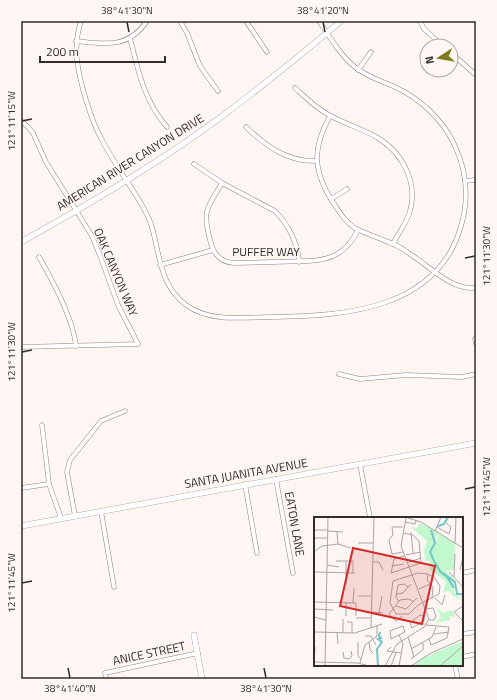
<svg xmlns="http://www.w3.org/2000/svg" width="497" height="700" viewBox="0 0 497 700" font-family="'Titillium Web',sans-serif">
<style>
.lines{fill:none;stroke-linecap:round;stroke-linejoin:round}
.street-casing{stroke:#92827c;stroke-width:5}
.secondary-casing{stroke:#92827c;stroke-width:6}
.street{stroke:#fff;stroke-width:4}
.secondary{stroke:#fff;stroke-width:5.5}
.ticks{fill:none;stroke:#332c2a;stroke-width:1.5}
.labels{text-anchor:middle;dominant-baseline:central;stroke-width:3;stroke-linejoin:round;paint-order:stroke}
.street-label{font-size:12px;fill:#332c2a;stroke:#fdf6f3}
.inset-river{fill:none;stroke:#72c5c9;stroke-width:2}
.inset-road{fill:none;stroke:#aca5a3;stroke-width:1}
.view{fill:#d62828;fill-opacity:0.15;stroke:#d62828;stroke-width:2}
.inset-edge{fill:none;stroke:#332c2a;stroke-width:2}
.neatline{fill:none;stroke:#332c2a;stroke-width:1.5}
.ticks-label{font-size:10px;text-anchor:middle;fill:#332c2a}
</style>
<rect width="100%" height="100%" fill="#fdf6f3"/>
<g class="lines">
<g class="street-casing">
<g id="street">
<path d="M 81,21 C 72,49 78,73 86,100 C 90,113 94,126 101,138 C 108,152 116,164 124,177 C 134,192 145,207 151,224 C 160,253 159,285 186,305 C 211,323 244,317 274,317 C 346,316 438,309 461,226 C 469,199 467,172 455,146 C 444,121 421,99 395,87 C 382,81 367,77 355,67 C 340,55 330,37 319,21"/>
<path d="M 180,21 L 187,33 L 200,66 L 218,91"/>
<path d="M 246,21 L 267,52"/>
<path d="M 420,21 L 424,29 L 443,46"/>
<path d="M 130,38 C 138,70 144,101 167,127"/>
<path d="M 76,41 C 105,44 128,49 147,21"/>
<path d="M 451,53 L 476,75"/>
<path d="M 358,70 L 371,52"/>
<path d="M 295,88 C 306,98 316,108 329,115 C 345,124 363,129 378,138 C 404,154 419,185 409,214 C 405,225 398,234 393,244"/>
<path d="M 330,116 C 312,148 313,170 332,201 C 339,211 344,221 355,228 C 364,233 374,236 383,240 C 393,243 402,248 410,254 C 431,267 450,290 476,288"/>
<path d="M 21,121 L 28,127 L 33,133 L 46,162 L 92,236 L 101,258 L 118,305 L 138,344 L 21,347"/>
<path d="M 246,127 C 266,146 287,162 317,161"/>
<path d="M 194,164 L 222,183 L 275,211 C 288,224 298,243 299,262"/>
<path d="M 465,181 L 476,180"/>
<path d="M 222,183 C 217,192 210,201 207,211 C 205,219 207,227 209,236 C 212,250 217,262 234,263 L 308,261 C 333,260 347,252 358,230"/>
<path d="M 331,199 L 347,189"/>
<path d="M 39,257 C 53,281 73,318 76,346"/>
<path d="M 160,265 L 213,250"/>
<path d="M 475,339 L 476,344"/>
<path d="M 339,374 L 360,379 L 406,375 L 462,377 L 476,374"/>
<path d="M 42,425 L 49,484 L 61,518"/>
<path d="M 360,464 L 370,518"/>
<path d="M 276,479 L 293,573"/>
<path d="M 245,484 L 257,553"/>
<path d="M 21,488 L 49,484"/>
<path d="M 101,511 L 114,587"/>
<path d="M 75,516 L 67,472 L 70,460 L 101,421 L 125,411"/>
<path d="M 462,573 L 476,570"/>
<path d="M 462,634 L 476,632"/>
<path d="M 462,657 L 476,654"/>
<path d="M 455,665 L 458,679"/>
<path d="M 106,679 L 105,673 L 198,653"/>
</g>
</g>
<g class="secondary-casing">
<g id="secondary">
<path d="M 21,242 C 88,205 155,165 217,120 C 260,88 301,55 341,21"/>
<path d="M 21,526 L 476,443"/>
<path d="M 194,635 L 202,679"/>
</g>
</g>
<use href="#street" class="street"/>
<use href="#secondary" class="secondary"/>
</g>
<path class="ticks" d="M 127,22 L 129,32M 323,22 L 325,32M 22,121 L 32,119M 465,258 L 475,256M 22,352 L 32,350M 465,489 L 475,487M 22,583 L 32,581M 68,668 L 70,678M 264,668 L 266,678"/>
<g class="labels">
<g class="street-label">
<text transform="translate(130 162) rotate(-32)">AMERICAN RIVER CANYON DRIVE</text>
<text x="266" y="251">PUFFER WAY</text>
<text transform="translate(116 272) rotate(67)">OAK CANYON WAY</text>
<text transform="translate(246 473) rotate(-10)">SANTA JUANITA AVENUE</text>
<text transform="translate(295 524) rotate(80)">EATON LANE</text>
<text transform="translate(149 653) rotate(-12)">ANICE STREET</text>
</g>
</g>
<g transform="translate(314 517)">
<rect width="149" height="149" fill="#fdf6f3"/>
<path d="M 106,6 L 125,16 L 122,20 L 122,26 L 125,17 L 141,26 L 140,52 L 134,54 L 130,52 L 140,62 L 140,76 L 149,83 L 139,79 L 136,74 L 129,75 L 132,64 L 116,53 L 115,44 L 111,44 L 110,33 L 113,24 L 97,10 L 103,11 ZM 122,90 L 129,96 L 138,93 L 141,100 L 135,99 L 136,103 L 122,106 L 127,100 ZM 149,124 L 149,149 L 99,149 L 109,141 Z" fill="#c2f8cd"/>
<path class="inset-river" d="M 124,9 L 130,7 L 134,0M 117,13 L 121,26 L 116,35 L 120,44 L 126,54 L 141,65 L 143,77 L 149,77M 125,54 L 133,60 L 140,71M 64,149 L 63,132 L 68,125 L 64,122 L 67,121 L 65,119 L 66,115"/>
<path class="inset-road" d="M 91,0 L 107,5 L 149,31M 91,5 L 101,7 L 102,3M 123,10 L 135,17 L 137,10 L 132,6M 0,13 L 14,13M 14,14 L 29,15M 121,14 L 127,0M 23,15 L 24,27 L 37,31M 97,15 L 99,36M 89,16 L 99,18 L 105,24 L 107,46 L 77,56 L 80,42 L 90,39M 0,21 L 14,21M 44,26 L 59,26M 141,26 L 142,0M 0,35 L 8,29 L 24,27M 89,35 L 78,37 L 75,23 L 79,18 L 78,10 L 89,10M 92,38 L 106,35M 22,44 L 39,44 L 39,56M 32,44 L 32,67M 58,45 L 65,45 L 69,53M 95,45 L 107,41M 13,48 L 25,50M 78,49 L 90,47M 146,53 L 149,40M 0,55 L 41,56M 135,55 L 149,70M 104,56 L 114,57 L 121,61 L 126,69 L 125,77 L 104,88 L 95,97 L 82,97 L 76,86 L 79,64 ZM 114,57 L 113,63 L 119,70 L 118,82M 140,60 L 141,37M 105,72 L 116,67M 83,77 L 89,76 L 97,67M 44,79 L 57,79M 121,81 L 128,88 L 131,78M 0,85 L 42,86 L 42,99M 85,85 L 82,80 L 84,68 L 90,67 L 94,70M 39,86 L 40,71M 82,89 L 92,92 L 103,81M 149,89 L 140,95 L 149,104M 0,92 L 19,93M 112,92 L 119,91 L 122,99 L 120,103 L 115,103M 57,95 L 69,96M 65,96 L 68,79M 106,98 L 110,99 L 110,104 L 98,111 L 96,106 ZM 32,99 L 32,85M 88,99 L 82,104 L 75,97 L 86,83 L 94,82 L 99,84M 0,100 L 12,103M 42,101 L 57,101M 33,105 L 38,105 L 38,116M 0,108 L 0,115 L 41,116 L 68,107M 112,108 L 135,110 L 133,121 L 117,128 L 115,122M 89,109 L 91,115 L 77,122 L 76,114 ZM 57,111 L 60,0M 23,115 L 24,127M 29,116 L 29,102M 120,117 L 135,115M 85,118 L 89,127 L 85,149M 51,119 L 57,119 L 62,128M 94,120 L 100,140M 44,125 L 44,139 L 47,142M 55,125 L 56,133 L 59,136M 77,130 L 73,134 L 87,136M 97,132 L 118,120 L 122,110M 29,135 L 30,141 L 35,142 L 38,139 L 37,134M 97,142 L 109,133 L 109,126M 0,145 L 44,146 L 55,149M 0,145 L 1,130M 46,146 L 51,128 L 63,119 L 63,108M 11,149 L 14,0M 71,149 L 83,127 L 110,110 L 115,102 L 87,29 L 92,1M 77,149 L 82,136M 97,149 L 117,136 L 149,122M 126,149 L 149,129"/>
<path class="view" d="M 39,31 L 121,49 L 108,107 L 26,89 Z"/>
<rect width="149" height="149" class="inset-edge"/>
</g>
<rect width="497" height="700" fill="none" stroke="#fdf6f3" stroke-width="44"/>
<g transform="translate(439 58) rotate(258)"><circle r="19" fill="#fdf6f3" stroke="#aca5a3"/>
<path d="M0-3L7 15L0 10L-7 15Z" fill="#7f7a21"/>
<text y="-6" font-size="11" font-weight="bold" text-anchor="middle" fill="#332c2a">N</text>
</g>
<path d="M40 56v6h125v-6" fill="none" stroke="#332c2a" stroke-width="2"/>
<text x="46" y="56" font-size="12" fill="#332c2a" stroke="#fdf6f3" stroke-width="3" paint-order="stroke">200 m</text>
<rect x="22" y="22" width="453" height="656" class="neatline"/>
<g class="ticks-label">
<text x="127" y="14">38°41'30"N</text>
<text x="323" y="14">38°41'20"N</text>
<text transform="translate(11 121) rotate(-90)" y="4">121°11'15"W</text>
<text transform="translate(486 256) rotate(-90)" y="4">121°11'30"W</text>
<text transform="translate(11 352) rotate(-90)" y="4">121°11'30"W</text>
<text transform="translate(486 487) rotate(-90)" y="4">121°11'45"W</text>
<text transform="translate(11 583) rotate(-90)" y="4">121°11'45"W</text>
<text x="70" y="692">38°41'40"N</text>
<text x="266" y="692">38°41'30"N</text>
</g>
</svg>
